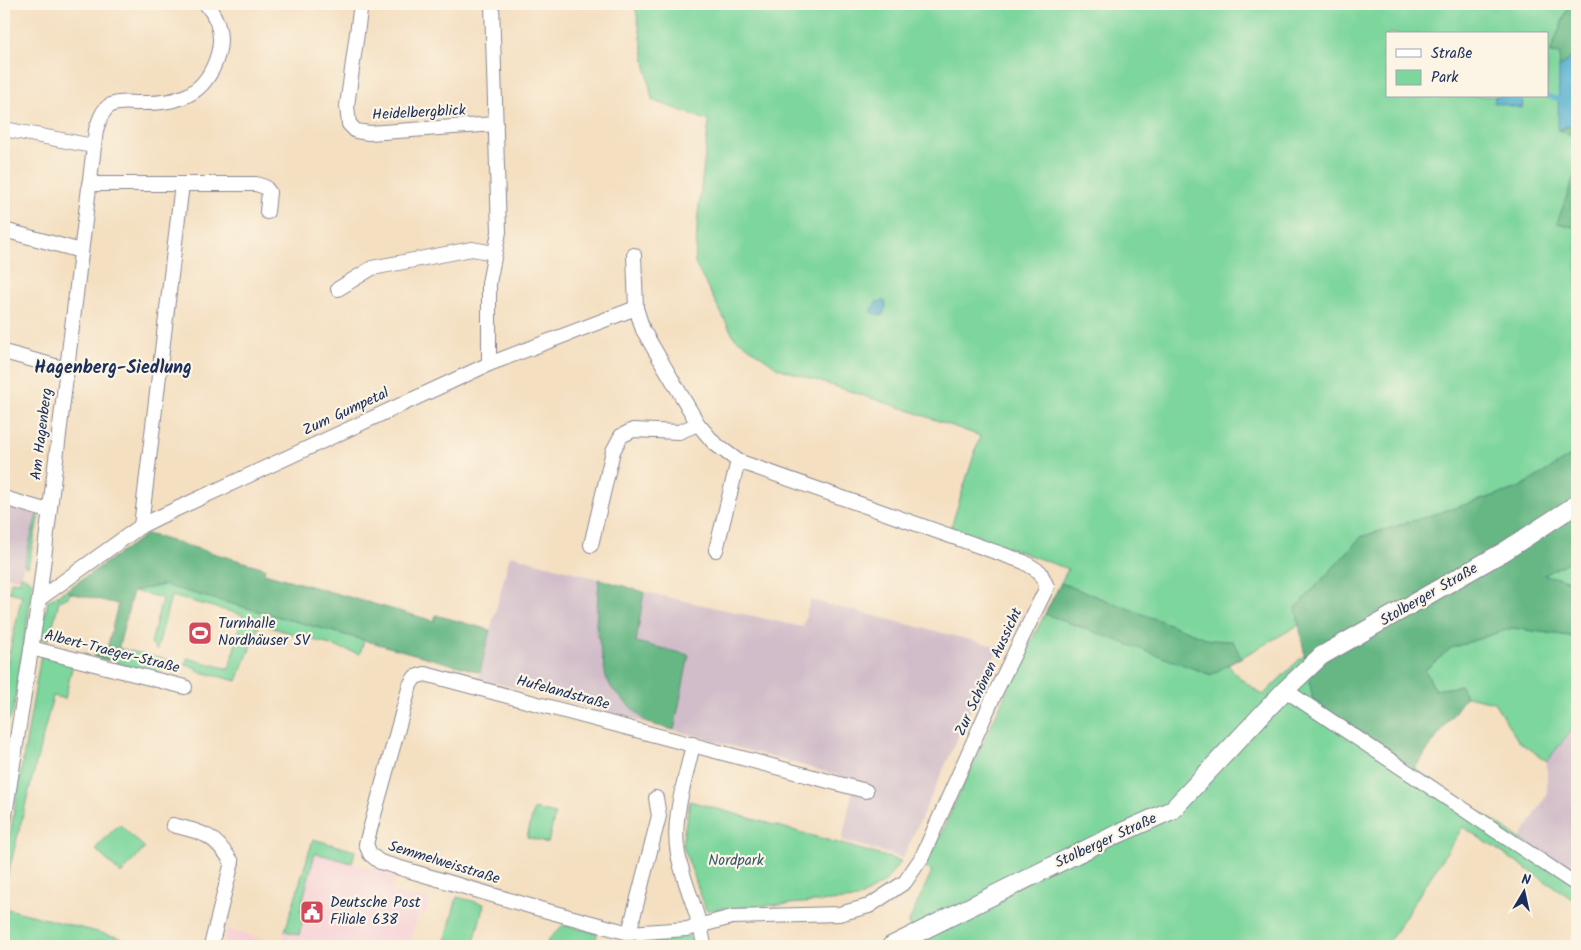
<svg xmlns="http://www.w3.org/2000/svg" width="1581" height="950" viewBox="0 0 1581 950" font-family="Kalam,sans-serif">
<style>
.built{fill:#f6cfd7}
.industrial{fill:#d1bdc9}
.green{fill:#7dd69c;stroke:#4c827d;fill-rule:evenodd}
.forest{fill:#66b784;stroke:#407371}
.water{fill:#52afd0;stroke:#366f97}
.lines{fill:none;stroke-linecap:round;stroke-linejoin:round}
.stream{stroke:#52afd0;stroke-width:4}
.minor-casing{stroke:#888790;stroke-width:16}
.major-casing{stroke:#888790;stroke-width:20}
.minor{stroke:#fff;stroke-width:14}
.major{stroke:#fff;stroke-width:18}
.tram{stroke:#1b2f5e;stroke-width:1}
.labels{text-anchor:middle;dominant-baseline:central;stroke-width:4.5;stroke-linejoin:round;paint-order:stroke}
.street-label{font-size:15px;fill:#1b2f5e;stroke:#fcf5e5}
.poi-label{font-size:15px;fill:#1b2f5e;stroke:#fcf5e5;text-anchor:start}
.park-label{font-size:15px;fill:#34596e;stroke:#fcf5e5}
.quarter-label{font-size:18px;font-weight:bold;fill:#1b2f5e;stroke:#fcf5e5}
</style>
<rect width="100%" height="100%" fill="#fcf5e5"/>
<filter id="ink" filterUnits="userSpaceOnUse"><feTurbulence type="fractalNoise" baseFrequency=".02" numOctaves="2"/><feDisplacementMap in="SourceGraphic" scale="10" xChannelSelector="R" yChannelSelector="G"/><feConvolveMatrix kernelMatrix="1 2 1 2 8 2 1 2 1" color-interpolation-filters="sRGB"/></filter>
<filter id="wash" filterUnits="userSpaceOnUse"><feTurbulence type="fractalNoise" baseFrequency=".0096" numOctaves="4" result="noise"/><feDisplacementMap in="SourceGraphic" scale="20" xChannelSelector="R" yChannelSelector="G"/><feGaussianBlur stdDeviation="1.12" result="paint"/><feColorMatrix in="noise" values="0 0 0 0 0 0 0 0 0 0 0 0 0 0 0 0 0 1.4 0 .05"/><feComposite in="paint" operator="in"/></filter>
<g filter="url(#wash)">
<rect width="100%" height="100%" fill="#f4dfc1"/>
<path class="built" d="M 315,853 L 396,874 L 391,892 L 430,900 L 426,913 L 419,911 L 413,932 L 408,941 L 416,943 L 416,946 L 223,946 L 227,930 L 281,944 L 285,931 L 294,934 Z"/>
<g class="industrial">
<path d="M 4,505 L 37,514 L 20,579 L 4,576 Z"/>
<path d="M 510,555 L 599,579 L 596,625 L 612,689 L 647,723 L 478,678 Z"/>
<path d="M 644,592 L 803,627 L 810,600 L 999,647 L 903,858 L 842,840 L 855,780 L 674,730 L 689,655 L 636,642 Z"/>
<path d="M 1577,723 L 1577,877 L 1520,839 L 1547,795 L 1547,761 Z"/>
</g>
<g class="green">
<path d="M 635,4 L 1569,4 L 1551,52 L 1560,54 L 1559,129 L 1577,137 L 1577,168 L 1558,222 L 1577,228 L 1577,452 L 1519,488 L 1361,537 L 1297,608 L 1299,625 L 1228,665 L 1241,679 L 1263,695 L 1305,654 L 1313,700 L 1577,877 L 1577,902 L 1463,827 L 1386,946 L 913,946 L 909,922 L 932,871 L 925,868 L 1022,659 L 1068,569 L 951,527 L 980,436 L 911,411 L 778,368 L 734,337 L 695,264 L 698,214 L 709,121 L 652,100 ZM 1387,34 L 1547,34 L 1547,96 L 1387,96 Z"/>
<path d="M 37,514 L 39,515 L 28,567 L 24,565 Z"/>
<path d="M 1570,561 L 1577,561 L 1577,582 L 1543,575 Z"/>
<path d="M 21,575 L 31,581 L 33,585 L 13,712 L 9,720 L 4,720 L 4,678 L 22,595 L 9,592 L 11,581 L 20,582 Z"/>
<path d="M 164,585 L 364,640 L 360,654 L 260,624 L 237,681 L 197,671 L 197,668 L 185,665 L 187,658 L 229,669 L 243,615 L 171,596 L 157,650 L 151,644 L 162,598 L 133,591 Z"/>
<path d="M 68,589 L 70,593 L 68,597 L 59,601 L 49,640 L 40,639 L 48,601 Z"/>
<path d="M 1512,628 L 1577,637 L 1577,723 L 1547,761 L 1519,742 L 1494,702 L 1466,696 L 1461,686 L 1435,690 L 1425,670 L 1451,648 Z"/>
<path d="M 118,648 L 169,660 L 173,666 L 156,674 L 115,662 Z"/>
<path d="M 41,655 L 73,663 L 65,699 L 53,696 L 4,890 L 4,908 L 152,946 L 16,946 L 4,940 L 4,870 Z"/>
<path d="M 690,801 L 901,861 L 885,882 L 857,899 L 706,910 L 682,843 Z"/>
<path d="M 534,809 L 555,814 L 548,843 L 527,837 Z"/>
<path d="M 119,824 L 145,848 L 121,874 L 95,849 Z"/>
<path d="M 313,839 L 355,851 L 352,863 L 315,853 L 300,911 L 305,913 L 299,935 L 285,931 Z"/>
<path d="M 457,897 L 484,904 L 473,946 L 444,946 Z"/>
<path d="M 563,925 L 597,933 L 596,943 L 619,946 L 547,946 L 548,940 Z"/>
<path d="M 679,935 L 688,936 L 698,946 L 654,946 L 656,936 Z"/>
</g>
<g class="forest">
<path d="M 1569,4 L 1577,4 L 1577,53 L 1559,68 L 1560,54 L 1550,53 Z"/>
<path d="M 1577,123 L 1577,137 L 1558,130 L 1559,130 Z"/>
<path d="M 1577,168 L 1577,228 L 1557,223 Z"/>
<path d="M 1577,452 L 1577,561 L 1570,561 L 1544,575 L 1577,582 L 1577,637 L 1512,628 L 1451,648 L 1425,670 L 1435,690 L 1461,686 L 1466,696 L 1415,768 L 1313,700 L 1296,608 L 1361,537 L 1519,488 Z"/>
<path d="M 147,534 L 265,568 L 264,573 L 434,621 L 436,615 L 490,630 L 480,672 L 163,585 L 133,591 L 115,662 L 94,657 L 96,651 L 106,653 L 118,604 L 70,593 L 68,589 Z"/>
<path d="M 599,579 L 644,592 L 636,642 L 689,655 L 674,730 L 647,723 L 612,689 L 606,677 L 596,625 Z"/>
<path d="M 1061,583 L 1211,640 L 1233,641 L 1241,657 L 1211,675 L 1045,614 Z"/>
</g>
<g class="water">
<path d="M 1577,53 L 1577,123 L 1558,130 L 1559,68 Z"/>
<path d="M 1495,96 L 1524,97 L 1522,108 L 1494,103 Z"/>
<path d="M 885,301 L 886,306 L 882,316 L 871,312 L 876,302 Z"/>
</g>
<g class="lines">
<path class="stream" d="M 1547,96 L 1562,100"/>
</g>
</g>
<g filter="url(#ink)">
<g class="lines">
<g class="minor-casing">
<g id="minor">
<path d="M 361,4 L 347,106 L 349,124 L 356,131 L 369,133 L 496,124"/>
<path d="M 4,129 L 93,146"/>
<path d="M 89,184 L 256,184 L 265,187 L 269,192 L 267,212"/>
<path d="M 4,230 L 81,251"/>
<path d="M 634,255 L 636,308 L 643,330 L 698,424 L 714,443 L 738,461 L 1024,562 L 1040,572 L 1047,587 L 996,691 L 922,857 L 905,882 L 869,906 L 839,914 L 732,917 L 687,929 L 629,933 L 540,909 L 380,862 L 370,854 L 366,844 L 410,685 L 415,677 L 425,674 L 866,791"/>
<path d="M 338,289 L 372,268 L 472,249 L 494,253"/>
<path d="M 4,352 L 66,369"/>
<path d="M 489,364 L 489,283 L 499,232 L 492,4"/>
<path d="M 4,498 L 48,511"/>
<path d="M 141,526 L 182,184"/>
<path d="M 591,545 L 613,451 L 621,436 L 633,430 L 679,432 L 698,424"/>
<path d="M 716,550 L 738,461"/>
<path d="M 39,599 L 141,526 L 157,518 L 489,364 L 636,308"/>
<path d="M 31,648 L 185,687"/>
<path d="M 1285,690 L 1577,885"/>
<path d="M 693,744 C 686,779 671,819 678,854 C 684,886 700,914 704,946"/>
<path d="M 4,821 L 39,599 L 96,130 C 99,121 102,109 111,105 C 121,101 128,103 138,103 C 178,104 206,96 218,54 C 223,36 218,18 206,4"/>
<path d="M 173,825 C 205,833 213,834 232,862 L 211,946"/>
<path d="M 629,933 L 659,816 L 656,798"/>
</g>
</g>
<g class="major-casing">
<path id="major" d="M 891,946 L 1111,837 L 1172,810 L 1285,690 L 1321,656 L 1505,551 L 1577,504"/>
</g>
<use href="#minor" class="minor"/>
<use href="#major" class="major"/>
<path class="tram" d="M 4,944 L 7,946"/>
</g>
</g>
<defs>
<g id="stadium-square" transform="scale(1.25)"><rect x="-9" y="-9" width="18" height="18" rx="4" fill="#d1495b" stroke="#fcf5e5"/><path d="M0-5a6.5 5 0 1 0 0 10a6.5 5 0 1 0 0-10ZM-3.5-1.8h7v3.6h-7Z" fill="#fff"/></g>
<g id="civic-square" transform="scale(1.25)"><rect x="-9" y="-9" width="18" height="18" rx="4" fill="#d1495b" stroke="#fcf5e5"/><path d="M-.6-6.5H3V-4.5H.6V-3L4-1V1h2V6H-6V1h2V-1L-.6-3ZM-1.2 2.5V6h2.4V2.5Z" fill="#fff"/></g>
</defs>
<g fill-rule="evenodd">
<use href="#stadium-square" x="200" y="633"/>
<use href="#civic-square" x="312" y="912"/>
</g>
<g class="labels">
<g class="street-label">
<text transform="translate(419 113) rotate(-3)">Heidelbergblick</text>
<text transform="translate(346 412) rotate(-25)">Zum Gumpetal</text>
<text transform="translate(42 434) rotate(-83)">Am Hagenberg</text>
<text transform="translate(1429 595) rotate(-30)">Stolberger Straße</text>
<text transform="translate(112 652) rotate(14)">Albert-Traeger-Straße</text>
<text transform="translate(989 672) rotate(-65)">Zur Schönen Aussicht</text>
<text transform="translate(563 693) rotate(15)">Hufelandstraße</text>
<text transform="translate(1106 841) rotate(-25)">Stolberger Straße</text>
<text transform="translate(444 863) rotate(17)">Semmelweisstraße</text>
</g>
<g class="poi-label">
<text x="218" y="624">Turnhalle<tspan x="218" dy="17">Nordhäuser SV</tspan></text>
<text x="330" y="903">Deutsche Post<tspan x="330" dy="17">Filiale 638</tspan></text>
</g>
<g class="park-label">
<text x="736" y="861">Nordpark</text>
</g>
<g class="quarter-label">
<text x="113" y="368">Hagenberg-Siedlung</text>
</g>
</g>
<rect width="1581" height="950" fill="none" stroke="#fcf5e5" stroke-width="20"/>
<rect x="1386" y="32" width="162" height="65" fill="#fcf5e5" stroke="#a2a6af"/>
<rect x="1396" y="49" width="25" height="8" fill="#ffffff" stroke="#a2a6af"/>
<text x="1431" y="58" font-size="15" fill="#1b2f5e">Straße</text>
<rect x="1396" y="70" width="25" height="15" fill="#7dd69c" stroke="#a2a6af"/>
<text x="1431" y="82" font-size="15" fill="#1b2f5e">Park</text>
<g transform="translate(1524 892) rotate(9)" stroke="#fcf5e5" stroke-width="4" paint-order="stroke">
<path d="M0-4L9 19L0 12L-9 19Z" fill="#1b2f5e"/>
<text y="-8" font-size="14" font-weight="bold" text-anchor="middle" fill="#1b2f5e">N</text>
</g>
</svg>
